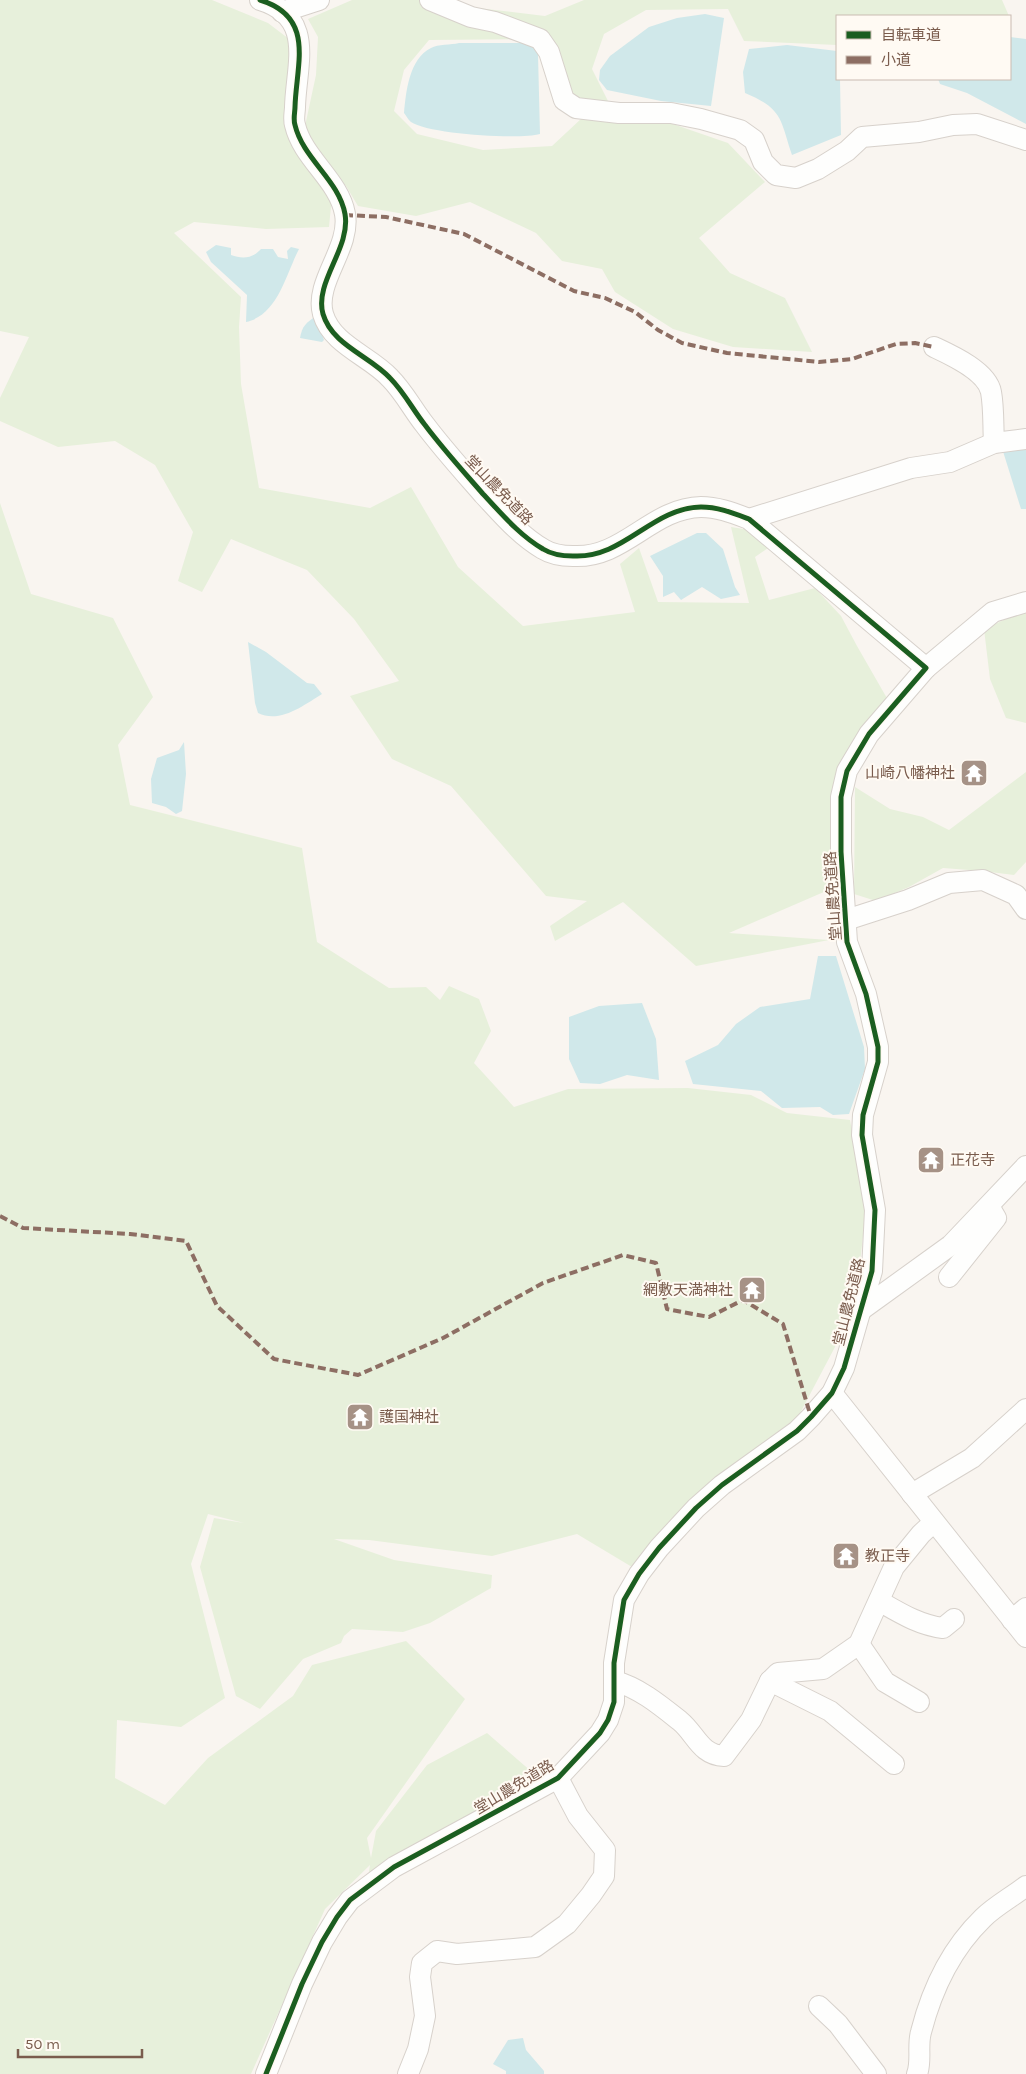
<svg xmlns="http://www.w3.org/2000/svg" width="1026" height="2074" viewBox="0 0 1026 2074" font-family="Karla,'Noto Sans JP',sans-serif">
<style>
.green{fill:#e7f0db}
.water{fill:#d0e8ea}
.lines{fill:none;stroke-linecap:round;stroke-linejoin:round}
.minor-casing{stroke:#d7d1cb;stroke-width:22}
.minor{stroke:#fefefd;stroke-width:20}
.quiet{stroke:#8d6e63;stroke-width:4;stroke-dasharray:8 4;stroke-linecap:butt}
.cycleway-casing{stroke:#fffaf3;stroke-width:8}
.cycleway{stroke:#1b5e20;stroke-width:5}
.labels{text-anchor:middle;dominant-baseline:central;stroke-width:4;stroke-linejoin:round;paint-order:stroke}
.street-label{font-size:15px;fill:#7a5c4d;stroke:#fffaf3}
.poi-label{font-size:15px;fill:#7a5c4d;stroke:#fffaf3;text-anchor:start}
</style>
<rect width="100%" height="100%" fill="#f9f5f0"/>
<g class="green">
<path d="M 0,0 L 212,0 L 268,23 L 293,42 L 287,128 L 332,196 L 329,227 L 266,229 L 194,222 L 174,233 L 241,297 L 239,327 L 241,384 L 259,488 L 370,508 L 411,487 L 458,567 L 523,626 L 635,612 L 620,564 L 639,548 L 658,602 L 749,603 L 731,527 L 750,530 L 768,548 L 755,557 L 769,600 L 815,588 L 841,616 L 857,646 L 888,700 L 848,751 L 840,885 L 729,933 L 829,940 L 696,966 L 623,902 L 555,941 L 550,926 L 587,901 L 546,896 L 451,786 L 392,759 L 350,696 L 399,681 L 354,619 L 307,570 L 231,539 L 202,592 L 178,581 L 193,532 L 155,465 L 115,441 L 58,447 L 0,421 L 0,398 L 29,337 L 0,331 Z"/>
<path d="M 352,0 L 420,0 L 432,8 L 524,39 L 429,40 L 404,70 L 394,111 L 417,134 L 483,150 L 552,146 L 582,118 L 670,123 L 728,143 L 765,182 L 699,238 L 730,273 L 785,298 L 812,352 L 733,347 L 673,329 L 615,292 L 602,269 L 562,261 L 536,233 L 470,202 L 416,216 L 358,206 L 346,186 L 323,160 L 305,126 L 316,75 L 318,37 L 308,19 Z"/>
<path d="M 584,0 L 1002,0 L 1009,16 L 837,16 L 837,45 L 744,41 L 728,9 L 646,10 L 604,34 L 592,69 L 609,103 L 574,98 L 549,41 L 469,7 L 545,16 Z"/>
<path d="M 0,503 L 31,594 L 113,618 L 153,697 L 118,745 L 130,805 L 302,848 L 317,942 L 389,988 L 426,987 L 440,1000 L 449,986 L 479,999 L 491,1031 L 474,1063 L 514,1107 L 568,1089 L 688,1088 L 751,1095 L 787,1113 L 850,1120 L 866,1209 L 857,1290 L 835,1347 L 798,1417 L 706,1485 L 632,1567 L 577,1534 L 492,1556 L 369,1540 L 334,1539 L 394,1560 L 492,1575 L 491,1588 L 430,1623 L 403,1632 L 352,1629 L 344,1636 L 341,1643 L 303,1659 L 260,1709 L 236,1696 L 200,1567 L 214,1518 L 244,1523 L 208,1514 L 191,1564 L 225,1698 L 181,1727 L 117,1720 L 115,1778 L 165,1805 L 208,1758 L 293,1696 L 312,1665 L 406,1641 L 465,1699 L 367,1838 L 371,1858 L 376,1831 L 427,1765 L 487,1733 L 540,1779 L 368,1878 L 370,1865 L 325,1909 L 251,2074 L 0,2074 Z"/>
<path d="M 1026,610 L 1026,723 L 1006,718 L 990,679 L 984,629 Z"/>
<path d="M 1026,772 L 1026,862 L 1014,875 L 982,871 L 943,868 L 909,887 L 876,901 L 854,894 L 855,787 L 890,809 L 923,817 L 949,830 Z"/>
</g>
<g class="water">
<path d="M 705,14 L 724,18 L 711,106 L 661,101 L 607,90 L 599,80 L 600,70 L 610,56 L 649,27 L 677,18 Z"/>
<path d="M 1010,37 L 1026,39 L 1026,124 L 967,93 L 940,84 L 938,79 L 1010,79 Z"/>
<path d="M 459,43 L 531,43 L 538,54 L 540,134 C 519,140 428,134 411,122 C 408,120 406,115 404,113 C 406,92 409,59 431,48 C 438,44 451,45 459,43 Z"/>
<path d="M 787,45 L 837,51 L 837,79 L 840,79 L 841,135 L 792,155 C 780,119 783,109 745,93 L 743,72 L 749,49 Z"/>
<path d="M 216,245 L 231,248 L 231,255 C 242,259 252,259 261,249 L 273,249 L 278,257 L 288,259 L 287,251 L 291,247 L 299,249 C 286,274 278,315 246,322 L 247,295 L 211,262 L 206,252 Z"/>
<path d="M 316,316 L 324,340 L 322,342 L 300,338 C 302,326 306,323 316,316 Z"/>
<path d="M 1026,442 L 1026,509 L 1021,509 L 1001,445 Z"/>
<path d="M 697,533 L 706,533 L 723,549 L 735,587 L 740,595 L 721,599 L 702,587 L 681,600 L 674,592 L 663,597 L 663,576 L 650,556 Z"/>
<path d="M 248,642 L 266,652 L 307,683 L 314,684 L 322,694 C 304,705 280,724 258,713 L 255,703 Z"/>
<path d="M 184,742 L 186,774 L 182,811 L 176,814 L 166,807 L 152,803 L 151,779 L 157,758 L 179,750 Z"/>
<path d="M 818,956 L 836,956 L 864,1047 L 865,1069 L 849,1114 L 833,1115 L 820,1107 L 782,1108 L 761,1091 L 693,1084 L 685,1061 L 718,1045 L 736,1024 L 760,1007 L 810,999 Z"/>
<path d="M 642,1003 L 656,1039 L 659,1080 L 627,1075 L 600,1084 L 580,1083 L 569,1059 L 569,1017 L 599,1006 Z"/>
<path d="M 523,2038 L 526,2050 L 544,2071 L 544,2074 L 506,2074 L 506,2071 L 493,2064 L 508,2040 Z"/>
</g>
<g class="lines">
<g class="minor-casing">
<g id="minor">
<path d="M 260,0 C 316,17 296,65 295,107 C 295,112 293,119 295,125 C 303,159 339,180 345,214 C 351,248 314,282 323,314 C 332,345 370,356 390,378 C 404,392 413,410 425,425 C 443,449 463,471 483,494 C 501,513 519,535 543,549 C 551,554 563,556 573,556 C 624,559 651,508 701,507 C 718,507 733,513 749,519 L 926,668 L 869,734 L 847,771 L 841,797 L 841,852 L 847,942 L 866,994 L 878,1047 L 878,1062 L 863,1115 L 862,1135 L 875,1210 L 872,1271 L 844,1368 L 832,1393 L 811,1417 L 797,1431 L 722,1485 L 696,1508 L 659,1548 L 639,1574 L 624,1600 L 614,1663 L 614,1702 L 608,1720 L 600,1733 L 558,1778 L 394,1867 L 350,1900 L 337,1917 L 322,1942 L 302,1984 L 266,2074"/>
<path d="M 430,0 L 471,17 L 495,22 L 540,39 L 549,52 L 564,100 L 576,108 L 619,113 L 671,113 L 701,119 L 740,130 L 754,140 L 763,162 L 776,175 L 796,178 L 818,169 L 847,151 L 862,137 L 919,132 L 953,125 L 977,124 L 1026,140"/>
<path d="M 282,12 L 319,0"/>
<path d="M 934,347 C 951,355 987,371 991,392 C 994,408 993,427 994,443"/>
<path d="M 749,519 L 911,468 L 950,462 L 994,443 L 1026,439"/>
<path d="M 926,668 L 993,612 L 1026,602"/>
<path d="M 846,920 L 908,900 L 949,883 L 983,880 L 1016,895 L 1026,909"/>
<path d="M 949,1277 L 996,1218 L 989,1206"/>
<path d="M 861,1310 L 951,1245 L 1026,1166"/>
<path d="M 832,1393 L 1026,1637"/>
<path d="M 912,1494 L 972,1458 L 1026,1409"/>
<path d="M 879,1601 C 900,1613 919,1625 943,1628 L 954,1619"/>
<path d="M 1012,1620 L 1026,1608"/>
<path d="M 859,1644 L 885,1682 L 919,1702"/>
<path d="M 614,1681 C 638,1687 660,1705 680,1721 C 696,1734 700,1755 724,1756 L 751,1720 L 770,1681 L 778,1673 L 823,1669 L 859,1644 L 894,1567 L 921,1534 L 934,1522"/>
<path d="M 770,1681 L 830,1711 L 894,1764"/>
<path d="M 819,2006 L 838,2024 L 876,2074"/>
<path d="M 408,2074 L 418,2049 L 425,2016 L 420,1977 L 422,1963 L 437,1951 L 457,1954 L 535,1947 L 567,1924 L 591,1895 L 604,1876 L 605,1850 L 578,1816 L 558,1778"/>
<path d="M 917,2074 C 922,2061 917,2046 921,2032 C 932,1989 950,1950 983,1918 C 995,1906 1012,1897 1026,1886"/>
</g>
</g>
<use href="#minor" class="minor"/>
<g class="quiet">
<path d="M 345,215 L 386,217 L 464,234 L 574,291 L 605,298 L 635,312 L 658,330 L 682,343 L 727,353 L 819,362 L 852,359 L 896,344 L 915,343 L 934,347"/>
<path d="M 0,1216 L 23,1228 L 130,1234 L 186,1241 L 217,1306 L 274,1359 L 358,1375 L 443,1338 L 543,1283 L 623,1255 L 656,1263 L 667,1309 L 709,1317 L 743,1300 L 783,1324 L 811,1417"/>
</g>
<g class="cycleway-casing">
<path id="cycleway" d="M 260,0 C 316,17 296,65 295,107 C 295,112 293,119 295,125 C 303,159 339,180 345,214 C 351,248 314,282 323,314 C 332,345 370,356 390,378 C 404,392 413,410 425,425 C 443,449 463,471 483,494 C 501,513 519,535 543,549 C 551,554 563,556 573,556 C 624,559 651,508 701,507 C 718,507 733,513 749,519 L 926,668 L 869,734 L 847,771 L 841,797 L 841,852 L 847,942 L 866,994 L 878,1047 L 878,1062 L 863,1115 L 862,1135 L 875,1210 L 872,1271 L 844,1368 L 832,1393 L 811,1417 L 797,1431 L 722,1485 L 696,1508 L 659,1548 L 639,1574 L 624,1600 L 614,1663 L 614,1702 L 608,1720 L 600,1733 L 558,1778 L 394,1867 L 350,1900 L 337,1917 L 322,1942 L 302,1984 L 266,2074"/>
</g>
<use href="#cycleway" class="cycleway"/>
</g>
<defs>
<g id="temple-square" transform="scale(1.4375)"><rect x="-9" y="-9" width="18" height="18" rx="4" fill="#a69286" stroke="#fffaf3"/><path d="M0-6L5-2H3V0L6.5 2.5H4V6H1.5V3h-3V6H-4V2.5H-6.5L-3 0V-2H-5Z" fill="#fff"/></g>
</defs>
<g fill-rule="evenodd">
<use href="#temple-square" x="974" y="773"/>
<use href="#temple-square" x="931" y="1160"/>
<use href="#temple-square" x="752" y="1290"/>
<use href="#temple-square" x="360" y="1417"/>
<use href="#temple-square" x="846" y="1556"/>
</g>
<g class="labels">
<g class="street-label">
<text transform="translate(499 490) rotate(46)">堂山農免道路</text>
<text transform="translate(833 896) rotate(-94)">堂山農免道路</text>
<text transform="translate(849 1302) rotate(-76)">堂山農免道路</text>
<text transform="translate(514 1787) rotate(-31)">堂山農免道路</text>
</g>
<g class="poi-label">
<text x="955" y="773" text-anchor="end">山崎八幡神社</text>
<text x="950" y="1160">正花寺</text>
<text x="733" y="1290" text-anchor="end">網敷天満神社</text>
<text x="379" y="1417">護国神社</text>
<text x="865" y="1556">教正寺</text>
</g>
</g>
<rect x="836" y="15" width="175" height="65" fill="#fffaf3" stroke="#cabbb1"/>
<rect x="846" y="31" width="25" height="8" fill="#1b5e20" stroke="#cabbb1"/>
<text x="881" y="40" font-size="15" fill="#7a5c4d">自転車道</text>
<rect x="846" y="56" width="25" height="8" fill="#8d6e63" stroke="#cabbb1"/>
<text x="881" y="65" font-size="15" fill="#7a5c4d">小道</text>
<path d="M18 2049v8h124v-8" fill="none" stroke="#7a5c4d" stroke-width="2.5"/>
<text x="25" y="2049" font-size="15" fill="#7a5c4d" stroke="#fffaf3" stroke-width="4" paint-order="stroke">50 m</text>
</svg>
